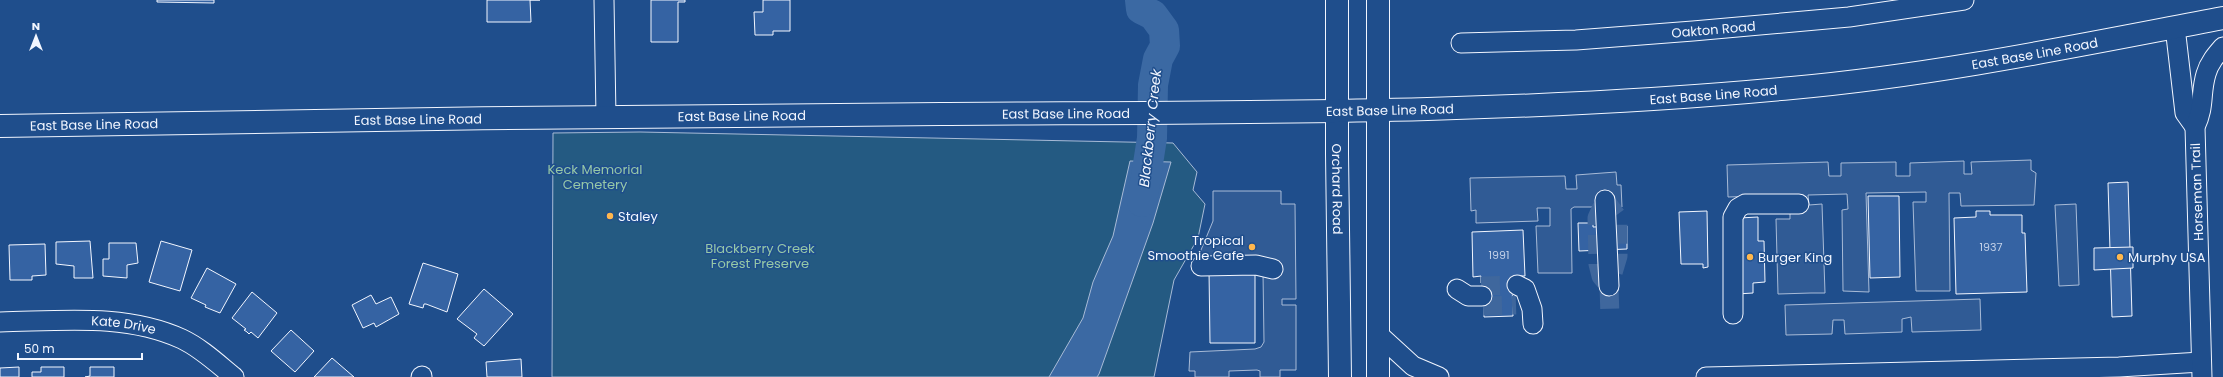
<svg xmlns="http://www.w3.org/2000/svg" width="2223" height="377" viewBox="0 0 2223 377" font-family="Poppins,sans-serif">
<style>
.green{fill:#245a82;stroke:#a8bbd7}
.parking{fill:#305b95;stroke:#a8bbd7}
.water{fill:#3b69a3;stroke:#a8bbd7}
.lines{fill:none;stroke-linecap:round;stroke-linejoin:round}
.river{stroke:#3b69a3;stroke-width:30}
.building{fill:#3563a3;stroke:#f2f6ff}
.minor-tunnel{stroke:#3f679d;stroke-width:19;stroke-dasharray:19 10;stroke-linecap:butt}
.minor-casing{stroke:#f2f6ff;stroke-width:21}
.major-casing{stroke:#f2f6ff;stroke-width:24}
.minor{stroke:#1f4e8c;stroke-width:19}
.major{stroke:#1f4e8c;stroke-width:22}
.poi-dot{fill:#ffb74d;stroke:#1f4e8c;stroke-width:1.5}
.labels{text-anchor:middle;dominant-baseline:central;stroke-width:3;stroke-linejoin:round;paint-order:stroke}
.number-label{font-size:11px;fill:#c3d1e8}
.street-label{font-size:13px;fill:#f2f6ff;stroke:#1f4e8c}
.park-label{font-size:13px;fill:#97c8a6;stroke:#1f4e8c}
.poi-label{font-size:13px;fill:#f2f6ff;stroke:#1f4e8c;text-anchor:start}
.water-label{font-size:14px;font-style:italic;fill:#f2f6ff;stroke:#1f4e8c}
</style>
<rect width="100%" height="100%" fill="#1f4e8c"/>
<path class="green" d="M 640,132 L 1173,143 L 1197,172 L 1193,190 L 1205,204 L 1198,238 L 1174,280 L 1154,377 L 552,377 L 553,133 Z"/>
<g class="parking">
<path d="M 2031,160 L 2031,170 L 2036,173 L 2034,205 L 1961,206 L 1960,193 L 1949,193 L 1950,291 L 1916,291 L 1913,202 L 1926,202 L 1926,192 L 1866,193 L 1869,292 L 1843,291 L 1842,210 L 1848,209 L 1847,194 L 1808,195 L 1809,205 L 1822,204 L 1825,293 L 1811,293 L 1778,294 L 1776,219 L 1790,219 L 1790,195 L 1728,197 L 1727,165 L 1828,162 L 1829,176 L 1841,176 L 1841,163 L 1896,162 L 1896,176 L 1910,176 L 1910,163 L 1964,161 L 1964,174 L 1972,174 L 1971,162 Z"/>
<path d="M 1616,172 L 1617,185 L 1621,185 L 1622,207 L 1574,207 L 1571,209 L 1572,273 L 1538,273 L 1536,226 L 1550,226 L 1550,208 L 1537,208 L 1538,221 L 1476,223 L 1476,210 L 1471,211 L 1470,178 L 1565,176 L 1566,189 L 1577,189 L 1576,175 Z"/>
<path d="M 1213,191 L 1281,191 L 1281,204 L 1295,204 L 1296,299 L 1282,299 L 1282,305 L 1296,305 L 1296,370 L 1280,370 L 1280,377 L 1260,377 L 1260,371 L 1257,370 L 1229,371 L 1229,377 L 1195,377 L 1195,371 L 1189,371 L 1190,352 L 1255,349 L 1261,347 L 1264,342 L 1263,273 L 1194,267 L 1213,221 Z"/>
<path d="M 2076,204 L 2079,285 L 2059,286 L 2055,205 Z"/>
<path d="M 1980,299 L 1981,330 L 1912,332 L 1911,317 L 1902,319 L 1902,332 L 1845,334 L 1844,320 L 1833,320 L 1832,334 L 1786,335 L 1785,305 Z"/>
</g>
<path class="water" d="M 1130,161 L 1171,162 L 1153,223 L 1099,374 L 1097,377 L 1049,377 L 1083,318 L 1093,282 L 1113,236 Z"/>
<g class="lines">
<path class="river" d="M 1140,0 L 1141,9 L 1153,15 L 1164,30 L 1165,46 L 1158,59 L 1153,85 L 1152,138 L 1142,202"/>
</g>
<g class="building">
<path d="M 157,0 L 214,0 L 214,3 L 157,2 Z"/>
<path d="M 487,0 L 540,0 L 530,0 L 531,22 L 487,22 Z"/>
<path d="M 651,0 L 685,0 L 685,2 L 678,2 L 678,42 L 651,42 Z"/>
<path d="M 763,0 L 790,0 L 790,31 L 773,31 L 773,35 L 755,35 L 754,12 L 763,12 Z"/>
<path d="M 2128,182 L 2132,316 L 2112,317 L 2108,183 Z"/>
<path d="M 1868,196 L 1899,196 L 1900,277 L 1870,278 Z"/>
<path d="M 1707,211 L 1708,267 L 1703,268 L 1703,264 L 1681,264 L 1679,212 Z"/>
<path d="M 1976,211 L 1990,211 L 1990,215 L 2022,215 L 2022,233 L 2025,233 L 2027,292 L 1956,294 L 1954,218 L 1976,217 Z"/>
<path d="M 1758,217 L 1758,241 L 1764,241 L 1765,282 L 1753,283 L 1753,293 L 1737,294 L 1739,218 Z"/>
<path d="M 1578,223 L 1593,223 L 1593,227 L 1627,226 L 1627,249 L 1579,251 Z"/>
<path d="M 1523,230 L 1525,276 L 1516,276 L 1512,283 L 1513,316 L 1484,317 L 1483,283 L 1481,283 L 1481,276 L 1473,277 L 1472,232 Z"/>
<path d="M 90,241 L 93,278 L 74,278 L 74,266 L 56,264 L 56,242 Z"/>
<path d="M 161,241 L 192,250 L 180,291 L 149,282 Z"/>
<path d="M 109,243 L 136,243 L 138,263 L 127,265 L 127,278 L 103,276 L 103,259 L 109,259 Z"/>
<path d="M 45,244 L 46,275 L 32,276 L 32,280 L 10,280 L 9,245 Z"/>
<path d="M 2133,247 L 2133,268 L 2094,270 L 2094,248 Z"/>
<path d="M 423,263 L 458,274 L 447,312 L 426,304 L 424,304 L 423,308 L 409,304 Z"/>
<path d="M 207,268 L 236,284 L 220,313 L 205,307 L 206,305 L 191,298 Z"/>
<path d="M 1255,270 L 1255,343 L 1210,343 L 1209,271 Z"/>
<path d="M 484,289 L 513,314 L 484,346 L 474,338 L 477,334 L 457,319 Z"/>
<path d="M 252,292 L 277,313 L 258,338 L 251,332 L 249,334 L 247,332 L 244,330 L 246,329 L 232,318 Z"/>
<path d="M 371,295 L 376,304 L 391,297 L 399,314 L 376,327 L 374,323 L 363,328 L 352,305 Z"/>
<path d="M 291,330 L 314,351 L 295,372 L 271,351 Z"/>
<path d="M 332,358 L 354,377 L 314,377 Z"/>
<path d="M 521,359 L 522,377 L 487,377 L 486,362 Z"/>
<path d="M 19,367 L 19,377 L 0,377 L 0,368 Z"/>
<path d="M 41,367 L 64,367 L 64,377 L 32,377 L 32,372 L 41,372 Z"/>
<path d="M 90,367 L 114,367 L 114,377 L 85,377 L 90,376 Z"/>
</g>
<g class="lines">
<g class="minor-tunnel">
<path d="M 1605,200 L 1618,218 L 1618,256 L 1610,283"/>
<path d="M 1602,207 L 1597,218 L 1598,264 L 1601,276 L 1609,286 L 1610,317"/>
<path d="M 1481,286 L 1517,285"/>
<path d="M 1483,306 L 1516,305"/>
</g>
<g class="minor-casing">
<g id="minor">
<path d="M 604,0 L 606,116"/>
<path d="M 2175,27 L 2185,113 L 2195,127"/>
<path id="s1" d="M 1461,43 L 1576,40 L 1693,31 L 1849,17 L 1964,0"/>
<path d="M 1605,200 L 1609,286"/>
<path d="M 1201,266 L 1256,265 L 1273,269"/>
<path d="M 1517,285 L 1525,289 L 1532,309 L 1533,324"/>
<path d="M 1457,289 L 1468,296 L 1482,296"/>
<path d="M 1733,314 L 1733,217 L 1738,208 L 1745,204 L 1799,204"/>
<path id="s2" d="M 0,322 C 61,321 125,313 182,339 C 201,348 218,364 234,377"/>
<path d="M 1378,334 L 1413,366 L 1439,377"/>
<path d="M 421,377 L 422,376"/>
<path d="M 1706,377 L 2119,367 L 2201,362"/>
<path d="M 2202,377 L 2195,127 C 2205,106 2200,94 2206,74 C 2209,63 2216,55 2223,47"/>
</g>
</g>
<g class="major-casing">
<g id="major">
<path id="s3" d="M 1337,0 L 1337,154 L 1340,377"/>
<path id="s4" d="M 0,126 C 314,120 627,116 941,114 C 1225,112 1509,115 1792,88 C 1937,75 2080,45 2223,18"/>
<path d="M 1378,377 L 1378,0"/>
</g>
</g>
<use href="#minor" class="minor"/>
<use href="#major" class="major"/>
</g>
<g class="poi-dot">
<circle cx="610" cy="216" r="4"/>
<circle cx="1252" cy="247" r="4"/>
<circle cx="1750" cy="257" r="4"/>
<circle cx="2120" cy="257" r="4"/>
</g>
<g class="labels">
<g class="number-label">
<text x="1991" y="247">1937</text>
<text x="1499" y="255">1991</text>
</g>
<g class="street-label">
<text stroke="none"><textPath href="#s1" startOffset="253">Oakton Road</textPath></text>
<text stroke="none"><textPath href="#s4" startOffset="2038">East Base Line Road</textPath></text>
<text stroke="none"><textPath href="#s4" startOffset="1714">East Base Line Road</textPath></text>
<text stroke="none"><textPath href="#s4" startOffset="1390">East Base Line Road</textPath></text>
<text stroke="none"><textPath href="#s4" startOffset="1066">East Base Line Road</textPath></text>
<text stroke="none"><textPath href="#s4" startOffset="742">East Base Line Road</textPath></text>
<text stroke="none"><textPath href="#s4" startOffset="418">East Base Line Road</textPath></text>
<text stroke="none"><textPath href="#s4" startOffset="94">East Base Line Road</textPath></text>
<text stroke="none"><textPath href="#s3" startOffset="189">Orchard Road</textPath></text>
<text transform="translate(2197 192) rotate(-92)">Horseman Trail</text>
<text stroke="none"><textPath href="#s2" startOffset="124">Kate Drive</textPath></text>
</g>
<g class="park-label">
<text x="595" y="169">Keck Memorial<tspan x="595" dy="15">Cemetery</tspan></text>
<text x="760" y="248">Blackberry Creek<tspan x="760" dy="15">Forest Preserve</tspan></text>
</g>
<g class="poi-label">
<text x="618" y="216">Staley</text>
<text x="1244" y="240" text-anchor="end">Tropical<tspan x="1244" dy="15">Smoothie Cafe</tspan></text>
<text x="1758" y="257">Burger King</text>
<text x="2128" y="257">Murphy USA</text>
</g>
<g class="water-label">
<text transform="translate(1150 128) rotate(-84)">Blackberry Creek</text>
</g>
</g>
<g transform="translate(36 36)" stroke="#1f4e8c" stroke-width="3" paint-order="stroke">
<path d="M0-3L7 15L0 10L-7 15Z" fill="#f2f6ff"/>
<text y="-6" font-size="11" font-weight="bold" text-anchor="middle" fill="#f2f6ff">N</text>
</g>
<path d="M18 353v6h124v-6" fill="none" stroke="#f2f6ff" stroke-width="2"/>
<text x="24" y="353" font-size="12" fill="#f2f6ff" stroke="#1f4e8c" stroke-width="3" paint-order="stroke">50 m</text>
</svg>
